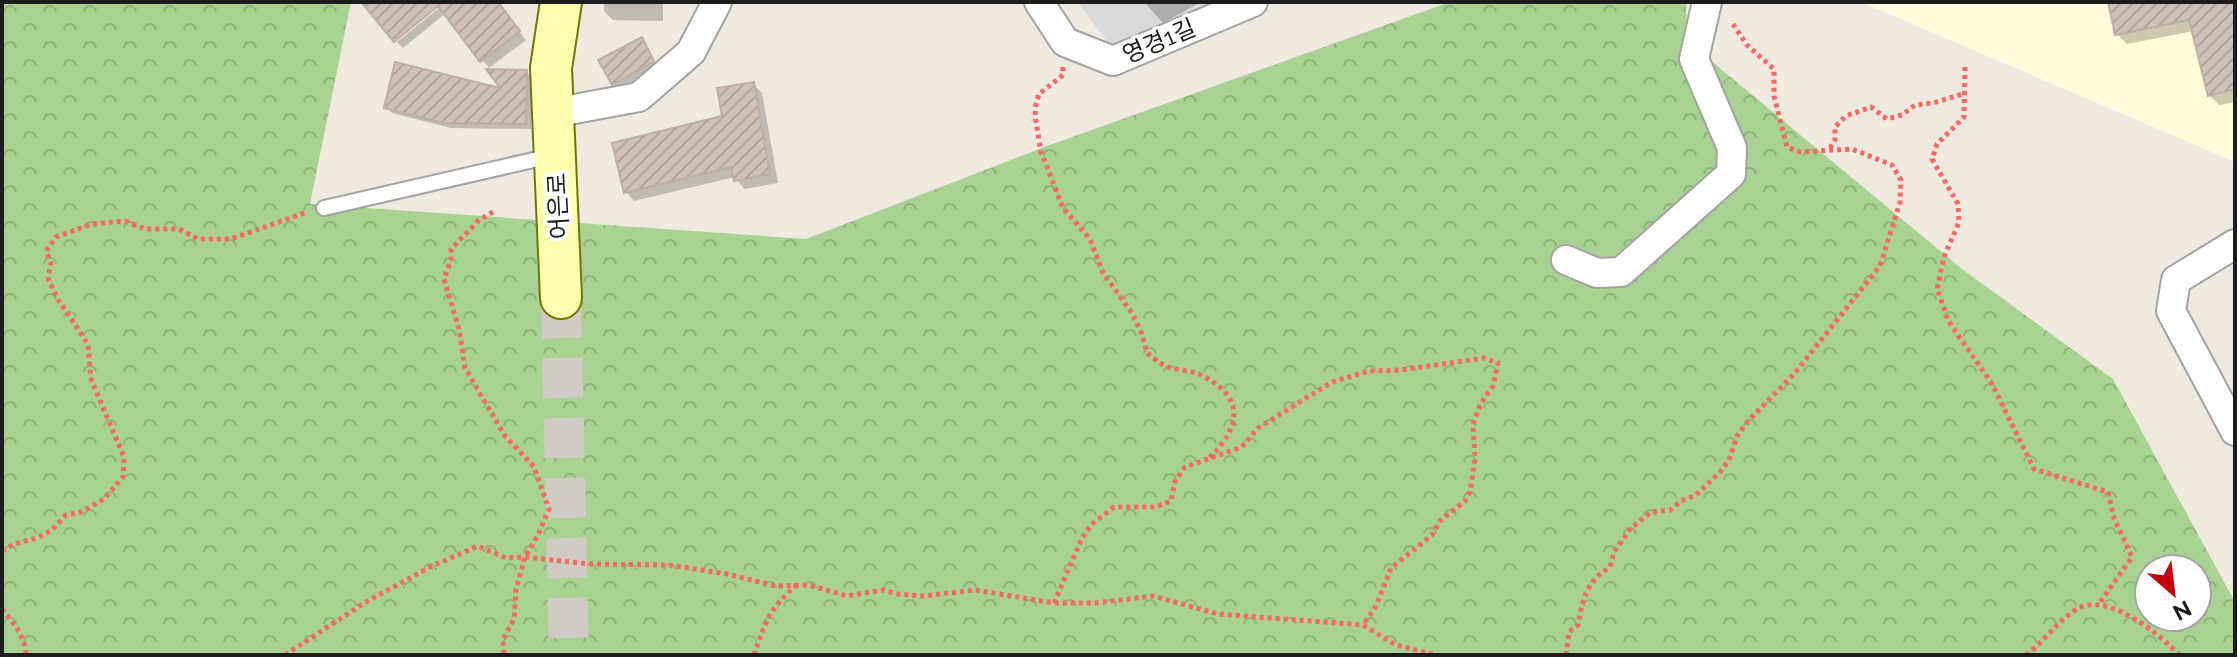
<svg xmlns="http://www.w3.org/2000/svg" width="2237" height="657" viewBox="0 0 2237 657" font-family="Raleway,'Noto Sans KR',sans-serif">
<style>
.residential{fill:#dad9d9}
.education{fill:#fffcd9}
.forest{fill:url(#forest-crowns);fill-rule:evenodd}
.shadow{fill:#0003}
.building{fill:url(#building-hatch);stroke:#c1ada2;stroke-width:2}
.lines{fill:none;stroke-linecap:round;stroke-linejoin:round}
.secondary-tunnel{stroke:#cfcac3;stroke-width:40;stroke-dasharray:40 20;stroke-linecap:butt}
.lane-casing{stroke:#a3a3a3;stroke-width:18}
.street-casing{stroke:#a3a3a3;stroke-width:32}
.secondary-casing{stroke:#717600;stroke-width:44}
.path{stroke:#ff6761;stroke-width:5;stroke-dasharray:4 4;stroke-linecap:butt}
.lane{stroke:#fff;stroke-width:14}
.street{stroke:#fff;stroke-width:28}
.secondary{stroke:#fffeae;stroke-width:40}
.labels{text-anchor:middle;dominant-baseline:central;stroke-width:7;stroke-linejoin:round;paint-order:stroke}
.street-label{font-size:24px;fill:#1c1c1c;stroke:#fff}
</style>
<defs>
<pattern id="forest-crowns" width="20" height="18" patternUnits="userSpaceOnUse" patternTransform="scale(2)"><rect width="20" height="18" fill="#a8d291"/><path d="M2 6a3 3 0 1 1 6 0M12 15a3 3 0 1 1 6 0" fill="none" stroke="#90b47c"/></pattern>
<pattern id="building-hatch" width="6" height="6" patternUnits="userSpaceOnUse" patternTransform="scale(2)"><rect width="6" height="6" fill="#cfc1b9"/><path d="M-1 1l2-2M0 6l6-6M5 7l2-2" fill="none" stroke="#b1a59e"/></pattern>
</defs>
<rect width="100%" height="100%" fill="#efe9e0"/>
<path class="residential" d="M 1078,2 L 1226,2 L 1111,47 Z"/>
<path class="education" d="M 1861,2 L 2235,2 L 2235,162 Z"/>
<path class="forest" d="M 2,2 L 351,2 L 310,204 L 806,239 L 1047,146 L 1450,2 L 1686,2 L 1687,41 L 1962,269 L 2113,379 L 2235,602 L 2235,655 L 2,655 ZM 2149,569 L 2197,569 L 2197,617 L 2149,617 Z"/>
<g class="shadow">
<path d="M 446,2 L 497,2 L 526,40 L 489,68 L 446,13 L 403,48 L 397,42 Z"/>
<path d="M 604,2 L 663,2 L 663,21 L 613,20 L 604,11 Z"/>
<path d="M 1144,2 L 1201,2 L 1163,23 Z"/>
<path d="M 2111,2 L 2235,2 L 2235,102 L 2220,105 L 2209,95 L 2194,31 L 2127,44 L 2117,34 Z"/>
<path d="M 641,40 L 659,68 L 619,89 L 613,84 Z"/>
<path d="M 526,72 L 532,78 L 531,129 L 451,128 L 392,113 L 386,107 L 505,91 Z"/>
<path d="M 753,84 L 762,93 L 778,183 L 744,189 L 735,177 L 634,201 L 626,192 L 724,118 Z"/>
</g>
<g class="building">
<path d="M 361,2 L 498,2 L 520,31 L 480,62 L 438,6 L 394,42 Z"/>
<path d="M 2108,2 L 2235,2 L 2235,89 L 2208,96 L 2189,20 L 2115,35 Z"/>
<path d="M 642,37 L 654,61 L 612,85 L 598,60 Z"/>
<path d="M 395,62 L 500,88 L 486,69 L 527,70 L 526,124 L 444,123 L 384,108 Z"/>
<path d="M 754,82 L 770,174 L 734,181 L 731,167 L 624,193 L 612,143 L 722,116 L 717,88 Z"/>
</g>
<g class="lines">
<path class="secondary-tunnel" d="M 561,298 L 569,655"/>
<g class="lane-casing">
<path id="lane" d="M 324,208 L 551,156"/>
</g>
<g class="street-casing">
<g id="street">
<path d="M 1039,2 L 1065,42 L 1113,61 L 1253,2"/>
<path d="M 553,113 L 639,97 L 691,52 L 717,2"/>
<path d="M 2235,244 L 2176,280 L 2171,311 L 2235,431"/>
<path d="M 1566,260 L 1597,273 L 1621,272 L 1731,174 L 1732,148 L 1694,59 L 1707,2"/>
</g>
</g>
<g class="secondary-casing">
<path id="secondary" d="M 561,298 L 551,68 L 561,2"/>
</g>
<g class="path">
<path d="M 1063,67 L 1063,75 L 1039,94 L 1036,104 L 1035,116 L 1041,152 L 1063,208 L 1090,239 L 1103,273 L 1132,313 L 1142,334 L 1147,353 C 1153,358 1160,364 1168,367 C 1179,371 1194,370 1205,377 C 1246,400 1240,428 1209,458"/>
<path d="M 1965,67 L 1964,117 L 1937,144 L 1932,159 L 1958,204 L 1959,222 L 1944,257 L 1937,289 L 1949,322 L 1992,384 L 2034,469 L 2108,492 L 2114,518 L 2132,557 L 2098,605"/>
<path d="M 1830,148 L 1835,140 L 1835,127 L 1846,116 L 1871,107 L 1887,119 L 1902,115 L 1915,105 L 1933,103 L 1966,93"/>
<path d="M 493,212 L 479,220 L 451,249 L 451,260 L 444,279 L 459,329 L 465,368 L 505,436 L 534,467 L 549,509 L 538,535 L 525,557 L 516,589 L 514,619 L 503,639 L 504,655"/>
<path d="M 2,551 L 14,544 L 37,538 L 52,530 L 66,515 L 81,512 L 104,499 L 123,477 L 124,457 L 91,379 L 88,344 L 57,298 L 48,278 L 51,263 L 46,251 L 56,237 L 92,224 L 125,221 L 145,229 L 179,229 L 198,239 L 231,239 L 307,212"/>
<path d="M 1054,603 L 1082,538 L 1092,524 L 1114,507 L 1156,507 L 1171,501 L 1175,481 L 1185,467 L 1242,447 L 1258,428 L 1332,382 L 1369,371 L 1401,370 L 1484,358 L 1498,363 L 1493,386 L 1481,403 L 1473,424 L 1475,459 L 1470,492 L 1465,501 L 1440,521 L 1432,535 L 1391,568 L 1376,606 L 1363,625"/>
<path d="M 2,609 C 13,622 26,638 26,655"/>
<path d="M 285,655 L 364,603 L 432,566 L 478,546 L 506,558 L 525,557 L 589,564 L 669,565 L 727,574 L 776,586 L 809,585 L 847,596 L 883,590 L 898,594 L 923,596 L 975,590 L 1054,603 L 1095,603 L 1153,596 L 1218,614 L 1363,625 L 1396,645 L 1436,655"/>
<path d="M 754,655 C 766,620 769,609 798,584"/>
<path d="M 1566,655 L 1569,632 L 1578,625 C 1583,598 1586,582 1610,567 L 1614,552 L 1631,528 L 1651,512 L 1670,510 L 1681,501 L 1696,495 L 1720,472 L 1729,460 L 1737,436 L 1749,420 L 1794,374 L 1880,266 L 1900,202 L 1901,180 L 1892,165 L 1852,149 L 1800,152 L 1787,147 L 1774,96 L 1774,69 L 1747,45 L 1731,21"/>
<path d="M 2026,655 C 2044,642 2057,621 2077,609 C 2106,591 2160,634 2179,655"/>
</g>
<use href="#lane" class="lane"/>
<use href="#street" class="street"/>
<use href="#secondary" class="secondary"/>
</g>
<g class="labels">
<g class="street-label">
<text transform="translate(1159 41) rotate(-23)">영경1길</text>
<text transform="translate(558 206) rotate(-93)">어은로</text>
</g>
</g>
<rect width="2237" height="657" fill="none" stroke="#1c1c1c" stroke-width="8"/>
<g transform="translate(2173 593) rotate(152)"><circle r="38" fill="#ffffff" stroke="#a4a4a4" stroke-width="2"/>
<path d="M0-6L14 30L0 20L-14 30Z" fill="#c8000d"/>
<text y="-12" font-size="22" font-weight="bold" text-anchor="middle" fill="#1c1c1c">N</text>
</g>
</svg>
